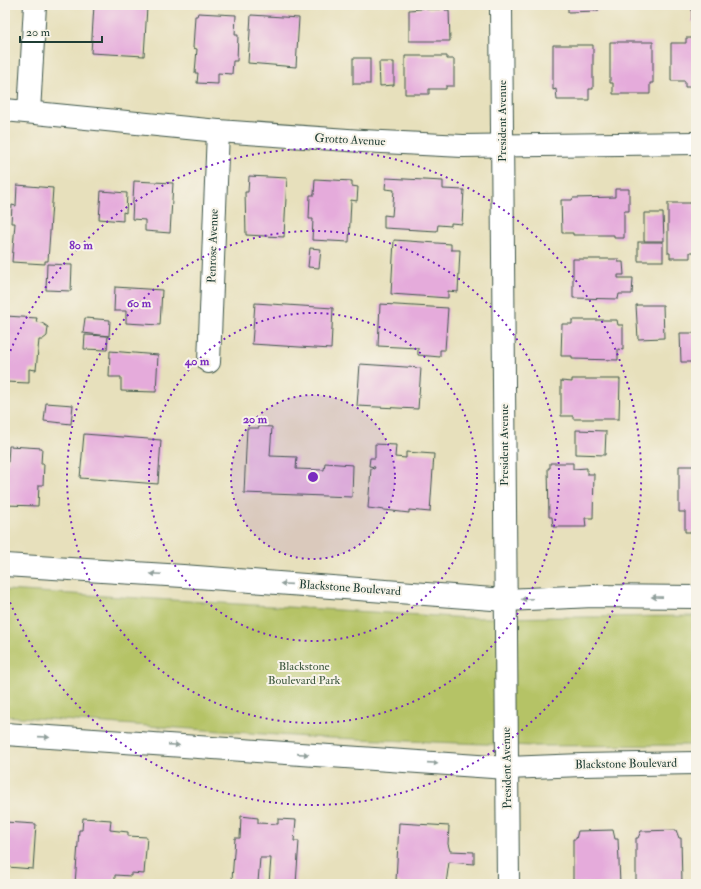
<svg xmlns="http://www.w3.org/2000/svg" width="701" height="889" viewBox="0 0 701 889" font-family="'IM FELL Double Pica',serif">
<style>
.green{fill:#b5c366;stroke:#6a804d}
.building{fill:#e5abdb}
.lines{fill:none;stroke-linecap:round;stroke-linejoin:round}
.minor-casing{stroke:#3d5548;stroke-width:24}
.secondary-casing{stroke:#3d5548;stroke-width:24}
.minor{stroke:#fff;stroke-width:22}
.secondary{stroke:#fff;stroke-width:22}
.oneway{fill:#8f9e9a}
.ring{fill:none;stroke:#7b2cbf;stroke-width:2;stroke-dasharray:2 4}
.labels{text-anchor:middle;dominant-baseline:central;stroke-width:4;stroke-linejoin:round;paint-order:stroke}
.street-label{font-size:12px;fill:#1f3d34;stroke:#f7f3e8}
.park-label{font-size:12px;fill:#3d583e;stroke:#f7f3e8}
.centre{fill:#7b2cbf;stroke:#f7f3e8;stroke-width:2}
.ring-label{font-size:12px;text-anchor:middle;font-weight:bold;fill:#7b2cbf;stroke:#f7f3e8;stroke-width:4;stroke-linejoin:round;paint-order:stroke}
</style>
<rect width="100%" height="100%" fill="#f7f3e8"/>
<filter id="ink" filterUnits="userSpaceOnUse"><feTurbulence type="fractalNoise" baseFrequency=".025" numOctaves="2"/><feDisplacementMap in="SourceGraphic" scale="8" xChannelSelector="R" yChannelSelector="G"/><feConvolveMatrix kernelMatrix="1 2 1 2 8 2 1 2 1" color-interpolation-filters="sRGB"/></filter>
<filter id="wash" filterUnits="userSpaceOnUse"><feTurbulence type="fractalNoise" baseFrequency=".012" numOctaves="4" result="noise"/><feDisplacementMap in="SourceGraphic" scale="16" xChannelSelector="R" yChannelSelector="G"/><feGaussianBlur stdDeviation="0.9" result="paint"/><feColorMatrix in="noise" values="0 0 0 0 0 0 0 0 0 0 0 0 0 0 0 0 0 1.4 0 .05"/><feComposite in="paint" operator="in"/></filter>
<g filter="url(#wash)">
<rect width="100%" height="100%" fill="#e7e0bc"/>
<path class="green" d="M 5,590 L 470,618 L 696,616 L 696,745 L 534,746 L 307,737 L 5,716 Z"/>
<g id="blocks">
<g class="building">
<path d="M 94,5 L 145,5 L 145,7 L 147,7 L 144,56 L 91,53 Z"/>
<path d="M 568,5 L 599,5 L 598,11 L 568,12 Z"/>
<rect x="647" y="5" width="13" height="4"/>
<rect x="692" y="5" width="4" height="17"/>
<path d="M 440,6 L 445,6 L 445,10 L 449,10 L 450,41 L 409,41 L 409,10 L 421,9 L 422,7 L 427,7 L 427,9 L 440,9 Z"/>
<path d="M 198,13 L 236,15 L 235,35 L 238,35 L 237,61 L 233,61 L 232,74 L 218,73 L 218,84 L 197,83 L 198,73 L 195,73 L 197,49 L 193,48 L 195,16 L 197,16 Z"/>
<path d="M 251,15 L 299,18 L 296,67 L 248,63 Z"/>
<path d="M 686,38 L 696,38 L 696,87 L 685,87 L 685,81 L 671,81 L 671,43 L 686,43 Z"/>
<path d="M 610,42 L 653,42 L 653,83 L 650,83 L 650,94 L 613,94 L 613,83 L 610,83 Z"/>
<path d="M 553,45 L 593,45 L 593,89 L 589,89 L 589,100 L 557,100 L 556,89 L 553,90 Z"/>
<path d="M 405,56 L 447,56 L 447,59 L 454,59 L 454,86 L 446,86 L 446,89 L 429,89 L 429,94 L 405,94 Z"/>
<rect x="353" y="58" width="17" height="26"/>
<path d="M 379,62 L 394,62 L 394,85 L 380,86 Z"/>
<path d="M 249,176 L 287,178 L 284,237 L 246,235 L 245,192 L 248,192 Z"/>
<path d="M 386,178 L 443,181 L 443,189 L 464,190 L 462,224 L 451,223 L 451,226 L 438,225 L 437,231 L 384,228 L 384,215 L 392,216 L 394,190 L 385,189 Z"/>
<path d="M 315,179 L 352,181 L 352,186 L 358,187 L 357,201 L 351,200 L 349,242 L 312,240 L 313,219 L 309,219 L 310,195 L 314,195 Z"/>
<path d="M 134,181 L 173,183 L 170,233 L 145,231 L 145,220 L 132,219 Z"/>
<path d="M 17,185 L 53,188 L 48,261 L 45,261 L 45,264 L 12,262 L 15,223 L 11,223 L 12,205 L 16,206 Z"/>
<path d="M 615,189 L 629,189 L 629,211 L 624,211 L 624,238 L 614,238 L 614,235 L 573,235 L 573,233 L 562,233 L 561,200 L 572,200 L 573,198 L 615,197 Z"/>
<path d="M 101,191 L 127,193 L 126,213 L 123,212 L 123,221 L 99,219 Z"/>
<path d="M 668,203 L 696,203 L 696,252 L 690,252 L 690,258 L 670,258 L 670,253 L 668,253 Z"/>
<path d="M 644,213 L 663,213 L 664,241 L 644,241 Z"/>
<path d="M 394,240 L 451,244 L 451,250 L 460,250 L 458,292 L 448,291 L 448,298 L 391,294 Z"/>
<rect x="638" y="242" width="25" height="19"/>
<path d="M 310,248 L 321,249 L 319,268 L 308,267 Z"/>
<path d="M 573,259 L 618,259 L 618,262 L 623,262 L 624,275 L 618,275 L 618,278 L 633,278 L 632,294 L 619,294 L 618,299 L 573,298 Z"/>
<path d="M 47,264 L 72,265 L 71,291 L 46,290 Z"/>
<path d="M 115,287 L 162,290 L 160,325 L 126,323 L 126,311 L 114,311 Z"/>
<path d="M 255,303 L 333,308 L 331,349 L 252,344 Z"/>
<path d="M 380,304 L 448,308 L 445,350 L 440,350 L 440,357 L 418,355 L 418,348 L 378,346 Z"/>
<path d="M 636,305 L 663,305 L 664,338 L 638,339 Z"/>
<path d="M 6,316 L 37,318 L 36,322 L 42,323 L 48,327 L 47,336 L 42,340 L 39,340 L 36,370 L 29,369 L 29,383 L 5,382 Z"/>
<path d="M 85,318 L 110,320 L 109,336 L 83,333 Z"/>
<path d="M 572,320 L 617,320 L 618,325 L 623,325 L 623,350 L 618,349 L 618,360 L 572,359 L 572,356 L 561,356 L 562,324 L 572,324 Z"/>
<path d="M 680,333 L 696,333 L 696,362 L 681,362 Z"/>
<path d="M 85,335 L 108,336 L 107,350 L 84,349 Z"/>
<path d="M 110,351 L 158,355 L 156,392 L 121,391 L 121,377 L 109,377 Z"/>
<path d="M 360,364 L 421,368 L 418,409 L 357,406 Z"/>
<path d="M 572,379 L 620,379 L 619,419 L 573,419 L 573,416 L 561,416 L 561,381 L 572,382 Z"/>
<path d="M 46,403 L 73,405 L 71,424 L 44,421 Z"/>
<path d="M 259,426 L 272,427 L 270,456 L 297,457 L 296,469 L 324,470 L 325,463 L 353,465 L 352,497 L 244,493 L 247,428 L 259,428 Z"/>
<path d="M 576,430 L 606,431 L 605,455 L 576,454 Z"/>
<path d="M 84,434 L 161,440 L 158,484 L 80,478 Z"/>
<path d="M 375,444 L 396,445 L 395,457 L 406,458 L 406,452 L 434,454 L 430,512 L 409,510 L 409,513 L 368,508 L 371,468 L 374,469 L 375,467 L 369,466 L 370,458 L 375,458 Z"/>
<path d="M 9,446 L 42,448 L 41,464 L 44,464 L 43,485 L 39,485 L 38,506 L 5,505 L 5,462 L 8,462 Z"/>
<path d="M 550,463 L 573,463 L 573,469 L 587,468 L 587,474 L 594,474 L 593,518 L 585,518 L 586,527 L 553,527 L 552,517 L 549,517 L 548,468 L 550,468 Z"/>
<path d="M 679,466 L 696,466 L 696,532 L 685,532 L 685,512 L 679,512 Z"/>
<path d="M 241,816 L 258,818 L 258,823 L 278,824 L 278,819 L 296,820 L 294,841 L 299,841 L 296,884 L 269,883 L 271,858 L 260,858 L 258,882 L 254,882 L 253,884 L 236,884 L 237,881 L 232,880 L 235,838 L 240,838 Z"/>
<path d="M 83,818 L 111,820 L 110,830 L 128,832 L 128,836 L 147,837 L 144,874 L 131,873 L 131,876 L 115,875 L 115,884 L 75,884 L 79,830 L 82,830 Z"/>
<path d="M 5,822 L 36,824 L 33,869 L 7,867 L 6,882 Z"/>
<path d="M 399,823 L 449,826 L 448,844 L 450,851 L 474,852 L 474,864 L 449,862 L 446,884 L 400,884 L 400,882 L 396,881 Z"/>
<path d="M 613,830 L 615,839 L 618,839 L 620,884 L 573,884 L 573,839 L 576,839 L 578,831 Z"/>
<path d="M 676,830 L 679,838 L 681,838 L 682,884 L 636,884 L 636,838 L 638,838 L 641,831 Z"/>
</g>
</g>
</g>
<g filter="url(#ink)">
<use href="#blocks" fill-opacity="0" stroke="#3d5548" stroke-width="1"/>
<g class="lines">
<g class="minor-casing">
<g id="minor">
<path d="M 501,5 L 508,884"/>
<path d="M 5,110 L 218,131 L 362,141 L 463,146 L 696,143"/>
<path d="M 29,112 L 35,5"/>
<path d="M 209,362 L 218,131"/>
</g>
</g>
<g class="secondary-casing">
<g id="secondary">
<path d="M 5,565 L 183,576 L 506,600 L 593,596 L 696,597"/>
<path d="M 5,734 L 507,768 L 582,765 L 696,763"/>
</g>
</g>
<use href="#minor" class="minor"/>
<use href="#secondary" class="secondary"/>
</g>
<defs><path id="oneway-solid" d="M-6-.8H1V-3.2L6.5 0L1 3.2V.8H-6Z"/></defs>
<g class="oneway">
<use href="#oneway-solid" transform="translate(156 574) rotate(-177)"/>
<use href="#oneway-solid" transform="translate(286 584) rotate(-176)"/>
<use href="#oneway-solid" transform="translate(657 597) rotate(-179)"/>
<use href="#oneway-solid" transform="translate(527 599) rotate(177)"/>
<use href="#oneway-solid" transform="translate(44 737) rotate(4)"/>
<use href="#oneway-solid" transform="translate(174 745) rotate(4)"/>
<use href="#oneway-solid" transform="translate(303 754) rotate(4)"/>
<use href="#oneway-solid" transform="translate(433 763) rotate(4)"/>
</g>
</g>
<circle cx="313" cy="477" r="82" fill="#7b2cbf" fill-opacity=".12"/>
<g class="ring">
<circle cx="313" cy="477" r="82"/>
<circle cx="313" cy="477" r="164"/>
<circle cx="313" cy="477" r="246"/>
<path d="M6 362A328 328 0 1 1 6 592"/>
</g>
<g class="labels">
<g class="street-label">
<text transform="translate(502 121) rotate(-90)">President Avenue</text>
<text transform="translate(350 140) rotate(3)">Grotto Avenue</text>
<text transform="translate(213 246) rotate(-88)">Penrose Avenue</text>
<text transform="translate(504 445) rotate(-90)">President Avenue</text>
<text transform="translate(350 588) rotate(4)">Blackstone Boulevard</text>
<text transform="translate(626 764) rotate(-1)">Blackstone Boulevard</text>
<text transform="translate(507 768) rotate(-91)">President Avenue</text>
</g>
<g class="park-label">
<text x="304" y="666">Blackstone<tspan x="304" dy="14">Boulevard Park</tspan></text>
</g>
</g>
<circle cx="313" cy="477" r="6" class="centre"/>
<g class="ring-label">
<text x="81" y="249">80 m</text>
<text x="139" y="307">60 m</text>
<text x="197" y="365">40 m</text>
<text x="255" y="423">20 m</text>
</g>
<rect width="701" height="889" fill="none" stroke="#f7f3e8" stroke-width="20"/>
<path d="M20 36v6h82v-6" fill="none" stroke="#1f3d34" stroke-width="2"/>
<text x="26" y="36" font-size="12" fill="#1f3d34" stroke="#f7f3e8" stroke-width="3" paint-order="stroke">20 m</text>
</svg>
